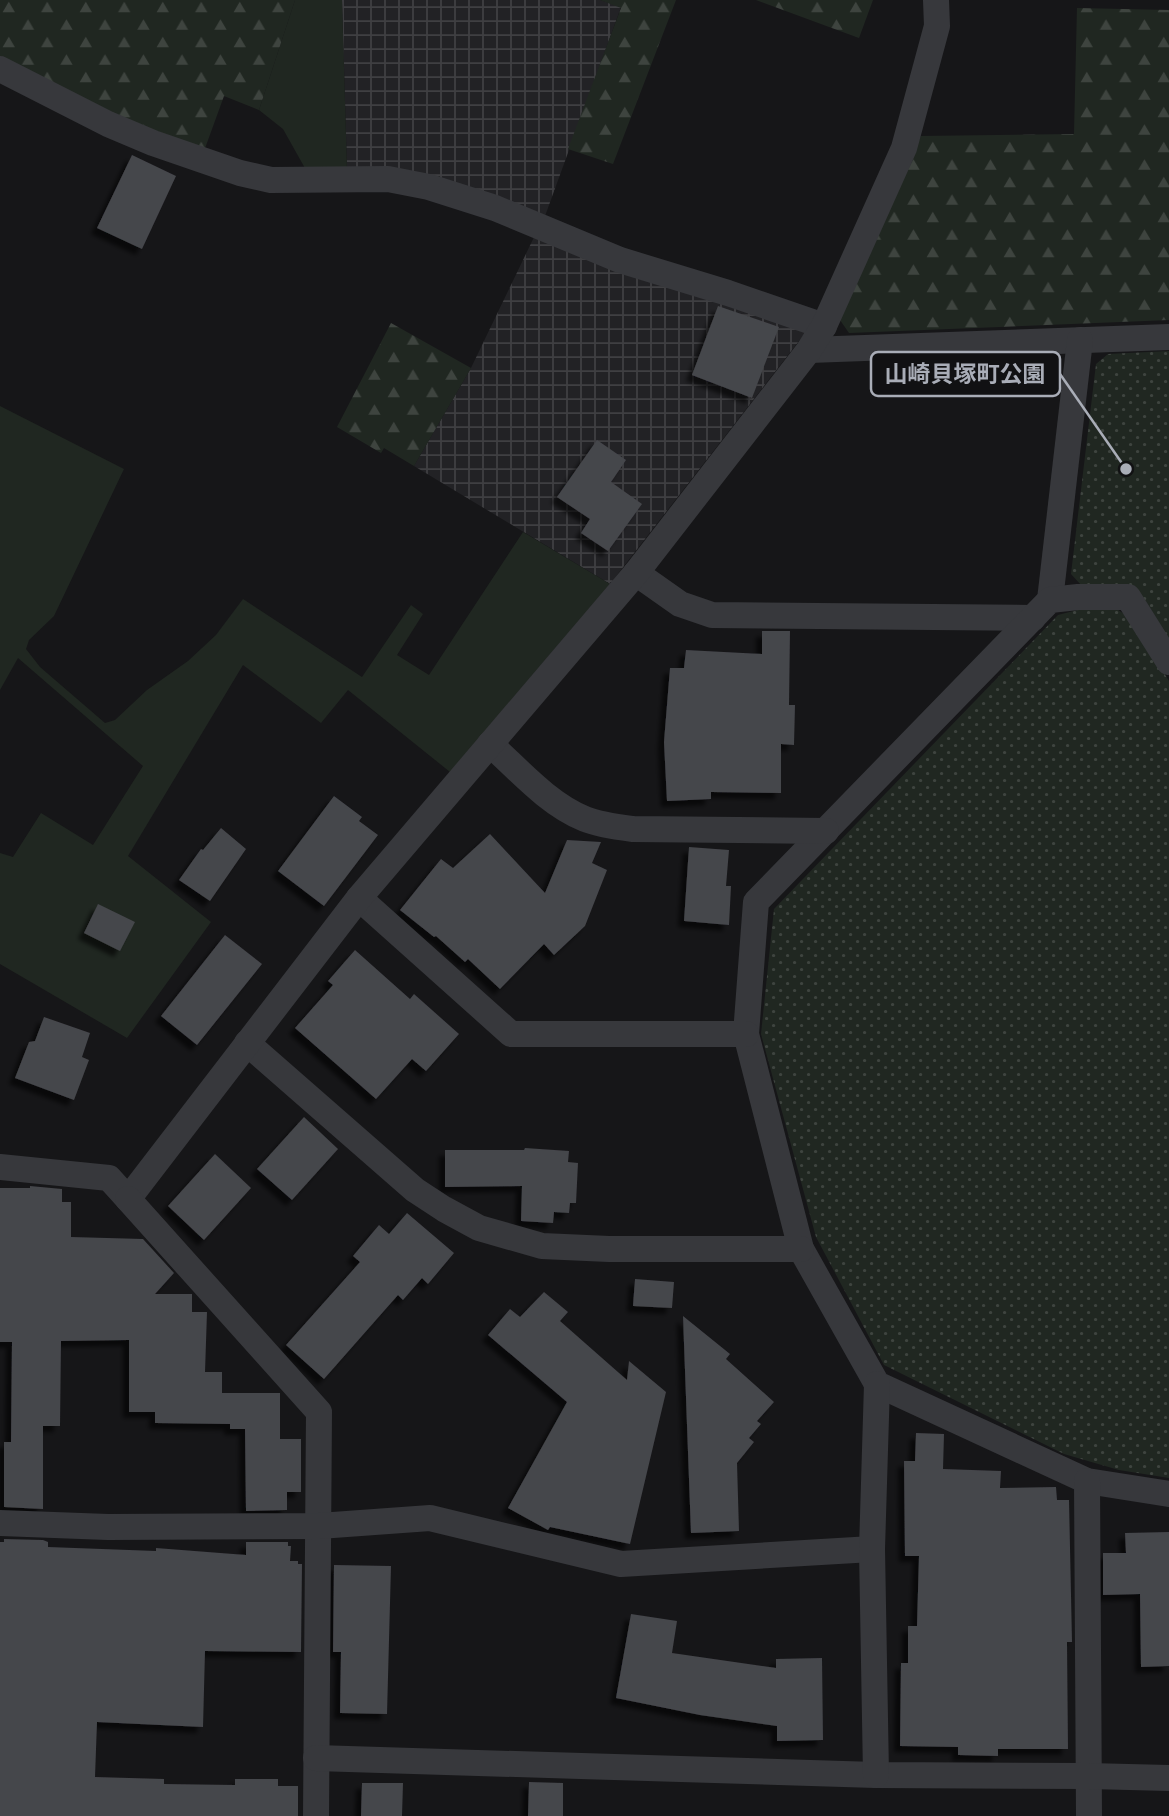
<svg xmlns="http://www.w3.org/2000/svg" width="1169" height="1816" viewBox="0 0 1169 1816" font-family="Rubik,'Noto Sans JP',sans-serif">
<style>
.industrial{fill:url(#industrial-grid)}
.grass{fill:#202721}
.forest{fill:url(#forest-firs)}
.park{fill:url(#park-dots)}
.building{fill:#45464b;filter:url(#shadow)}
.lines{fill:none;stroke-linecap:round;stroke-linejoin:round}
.minor{stroke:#37383c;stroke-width:26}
.leader{fill:none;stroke:#a9adb7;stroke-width:2.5}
.callout-dot{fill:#a9adb7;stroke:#111113;stroke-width:2.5}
.callout{fill:#111113;stroke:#a9adb7;stroke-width:2.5}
.callout-label{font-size:23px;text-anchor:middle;font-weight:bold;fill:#a9adb7}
</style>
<defs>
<pattern id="industrial-grid" width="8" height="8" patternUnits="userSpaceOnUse" patternTransform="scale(1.75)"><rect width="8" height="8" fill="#222225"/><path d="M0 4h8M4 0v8" fill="none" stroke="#3f3f42"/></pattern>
<pattern id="forest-firs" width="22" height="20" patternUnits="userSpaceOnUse" patternTransform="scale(1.75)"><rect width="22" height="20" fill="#202721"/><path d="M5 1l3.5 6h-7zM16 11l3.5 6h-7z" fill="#3e443f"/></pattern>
<pattern id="park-dots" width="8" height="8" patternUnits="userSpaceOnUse" patternTransform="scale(1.75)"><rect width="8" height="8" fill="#202721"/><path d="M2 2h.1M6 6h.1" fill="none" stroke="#3e443f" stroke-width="1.8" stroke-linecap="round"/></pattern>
<filter id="shadow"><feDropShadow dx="-6" dy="6" stdDeviation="2" flood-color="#0009"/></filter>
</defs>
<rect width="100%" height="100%" fill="#161618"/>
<g class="industrial">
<path d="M 342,0 L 600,0 L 621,7 L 545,216 L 347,169 Z"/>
<path d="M 536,233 L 806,332 L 610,584 L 414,466 L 471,368 Z"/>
</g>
<g class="grass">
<path d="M 295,0 L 342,0 L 347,169 L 306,170 L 283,129 L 259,110 Z"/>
<path d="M 0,406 L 124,469 L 54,616 L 29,640 L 26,649 L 40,667 L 105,723 L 115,720 L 147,690 L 188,661 L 216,635 L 243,599 L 362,677 L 411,605 L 423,614 L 397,655 L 429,675 L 523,532 L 610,584 L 450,772 L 348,690 L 321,723 L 243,665 L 128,856 L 211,922 L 127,1038 L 0,964 L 0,853 L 13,857 L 41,813 L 93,845 L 143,766 L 18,658 L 0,690 Z"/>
</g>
<g class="forest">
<path d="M 0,0 L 295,0 L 259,110 L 224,96 L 204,151 L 153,134 L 0,58 Z"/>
<path d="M 600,0 L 676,0 L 613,164 L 568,149 L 621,8 Z"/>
<path d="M 756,0 L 873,0 L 859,38 Z"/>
<path d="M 1077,8 L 1169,10 L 1169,320 L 849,333 L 840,320 L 921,136 L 1074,134 Z"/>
<path d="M 391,323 L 471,368 L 414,466 L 384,448 L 381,453 L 337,427 Z"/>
</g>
<g class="park">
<path d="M 1169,351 L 1169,641 L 1136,588 L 1082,586 L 1071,574 L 1096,364 L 1108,354 Z"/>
<path d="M 1085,608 L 1115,608 L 1129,617 L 1169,681 L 1169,1478 L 1119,1470 L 1064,1454 L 884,1365 L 816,1237 L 761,1034 L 774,909 L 1058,615 Z"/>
</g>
<g class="building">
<path d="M 132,155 L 176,176 L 142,249 L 97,228 Z"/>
<path d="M 718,306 L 779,327 L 752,398 L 692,375 Z"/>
<path d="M 597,440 L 626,460 L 611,482 L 642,504 L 608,551 L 581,533 L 590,519 L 557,497 Z"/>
<path d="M 762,631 L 790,631 L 789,705 L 795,705 L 794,745 L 781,744 L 781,793 L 711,792 L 711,799 L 667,801 L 664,742 L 670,668 L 684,668 L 686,650 L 762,654 Z"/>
<path d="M 334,796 L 362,817 L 359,821 L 378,835 L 324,906 L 278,871 Z"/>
<path d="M 221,828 L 246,849 L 210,901 L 179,880 L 201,849 L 203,850 Z"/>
<path d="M 490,834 L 545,893 L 567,840 L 601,842 L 592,863 L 607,870 L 585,926 L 554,955 L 544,944 L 500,989 L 468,959 L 465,962 L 436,936 L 434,937 L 400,910 L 441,859 L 453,868 Z"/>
<path d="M 689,847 L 729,850 L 726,886 L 731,886 L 729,925 L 684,921 Z"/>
<path d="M 98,904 L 135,922 L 120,951 L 84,933 Z"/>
<path d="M 225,935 L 262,964 L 197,1045 L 161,1016 Z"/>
<path d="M 355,950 L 410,999 L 414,994 L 459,1034 L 426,1071 L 412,1059 L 376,1099 L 295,1028 L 333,985 L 328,981 Z"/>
<path d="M 44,1017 L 90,1033 L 82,1057 L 89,1060 L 74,1100 L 15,1078 L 29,1042 L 35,1041 Z"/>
<path d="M 304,1117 L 338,1149 L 292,1200 L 257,1169 Z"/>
<path d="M 525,1148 L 569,1151 L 568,1162 L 578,1163 L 576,1203 L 570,1203 L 569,1213 L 554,1212 L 553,1223 L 521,1221 L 522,1186 L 445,1187 L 445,1150 L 524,1150 Z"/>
<path d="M 215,1154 L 251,1188 L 204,1240 L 168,1206 Z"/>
<path d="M 30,1186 L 62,1189 L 62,1202 L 71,1202 L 71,1237 L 143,1239 L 174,1273 L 155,1294 L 192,1294 L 192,1312 L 207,1312 L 205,1372 L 222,1372 L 222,1393 L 280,1393 L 280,1439 L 301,1439 L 301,1492 L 287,1492 L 287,1510 L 246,1511 L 245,1429 L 230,1429 L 230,1424 L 155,1423 L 155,1412 L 129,1412 L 129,1340 L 61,1341 L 60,1426 L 43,1426 L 43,1509 L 4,1507 L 4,1442 L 11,1442 L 12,1342 L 0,1342 L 0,1188 L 30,1188 Z"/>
<path d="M 407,1213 L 454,1253 L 428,1284 L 422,1278 L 403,1300 L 398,1295 L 324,1379 L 286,1345 L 360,1262 L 353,1256 L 379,1225 L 389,1234 Z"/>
<path d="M 635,1279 L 674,1282 L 672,1308 L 633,1306 Z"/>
<path d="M 544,1292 L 568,1312 L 560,1321 L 627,1380 L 629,1361 L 666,1392 L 630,1544 L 550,1527 L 548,1530 L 508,1508 L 567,1402 L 488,1335 L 510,1309 L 520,1317 Z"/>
<path d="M 683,1316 L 730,1354 L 726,1359 L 774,1402 L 757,1421 L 761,1424 L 749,1438 L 754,1442 L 737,1463 L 739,1531 L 691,1533 Z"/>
<path d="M 916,1433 L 944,1434 L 943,1469 L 1001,1471 L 1000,1488 L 1056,1487 L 1057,1500 L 1069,1500 L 1072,1642 L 1067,1642 L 1068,1749 L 998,1749 L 998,1756 L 958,1755 L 958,1747 L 900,1746 L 901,1663 L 908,1663 L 908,1626 L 917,1626 L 919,1556 L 905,1556 L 904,1461 L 915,1461 Z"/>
<path d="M 1169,1532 L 1169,1666 L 1141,1667 L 1140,1594 L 1103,1595 L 1103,1553 L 1126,1553 L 1125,1533 Z"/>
<path d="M 4,1539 L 43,1540 L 48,1542 L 48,1547 L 156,1551 L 156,1548 L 246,1555 L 246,1542 L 288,1542 L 288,1546 L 291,1546 L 290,1561 L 298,1561 L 298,1564 L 302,1564 L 301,1652 L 205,1651 L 203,1727 L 97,1722 L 95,1777 L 164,1779 L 164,1784 L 235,1785 L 235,1779 L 278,1779 L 278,1786 L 298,1786 L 298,1816 L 0,1816 L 0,1542 L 4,1542 Z"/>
<path d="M 334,1565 L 391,1566 L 387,1714 L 340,1713 L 341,1652 L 333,1652 Z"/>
<path d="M 631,1614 L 677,1621 L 672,1653 L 776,1668 L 776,1659 L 822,1658 L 823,1740 L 777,1741 L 777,1726 L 700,1715 L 616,1698 Z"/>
<path d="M 529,1782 L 563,1783 L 563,1816 L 528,1816 Z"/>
<path d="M 362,1783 L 403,1783 L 402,1816 L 361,1816 Z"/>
</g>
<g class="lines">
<g class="minor">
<path d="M 0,69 L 108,124 L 153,143 L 240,173 L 271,180 L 388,179 L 429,187 L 495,208 L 620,260 L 728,293 L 824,326"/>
<path d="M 809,350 L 1169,337"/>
<path d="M 636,573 L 680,604 L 712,615 L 1033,618"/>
<path d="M 1050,600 L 1080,340"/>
<path d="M 1169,662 L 1128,597 L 1078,597 L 1050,600 L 756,902 L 746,1034 L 801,1249 L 877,1384 L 1087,1481 L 1169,1494"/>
<path d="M 490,744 C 519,770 548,804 585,819 C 600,825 617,827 633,829 L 826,831"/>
<path d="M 359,898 L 511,1034 L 746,1034"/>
<path d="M 247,1043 L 415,1190 L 444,1209 L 479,1228 L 542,1246 L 609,1249 L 801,1249"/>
<path d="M 0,1167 L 109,1178 L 128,1199 L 359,898 L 636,573 L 809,350 L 824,326 L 904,148 L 937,26 L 936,0"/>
<path d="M 128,1199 L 319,1412 L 316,1816"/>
<path d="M 1087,1481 L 1089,1816"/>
<path d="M 0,1523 L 108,1527 L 319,1526 L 430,1518 L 621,1564 L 872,1549"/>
<path d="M 316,1758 L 876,1775 L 1089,1776 L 1169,1778"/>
<path d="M 876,1775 L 872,1549 L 877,1384"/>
</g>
</g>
<path class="leader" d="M1126 469L1060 374"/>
<circle class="callout-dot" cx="1126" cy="469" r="7"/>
<rect class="callout" x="871" y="352" width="189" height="44" rx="7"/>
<g class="callout-label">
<text x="965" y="382">山崎貝塚町公園</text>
</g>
</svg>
